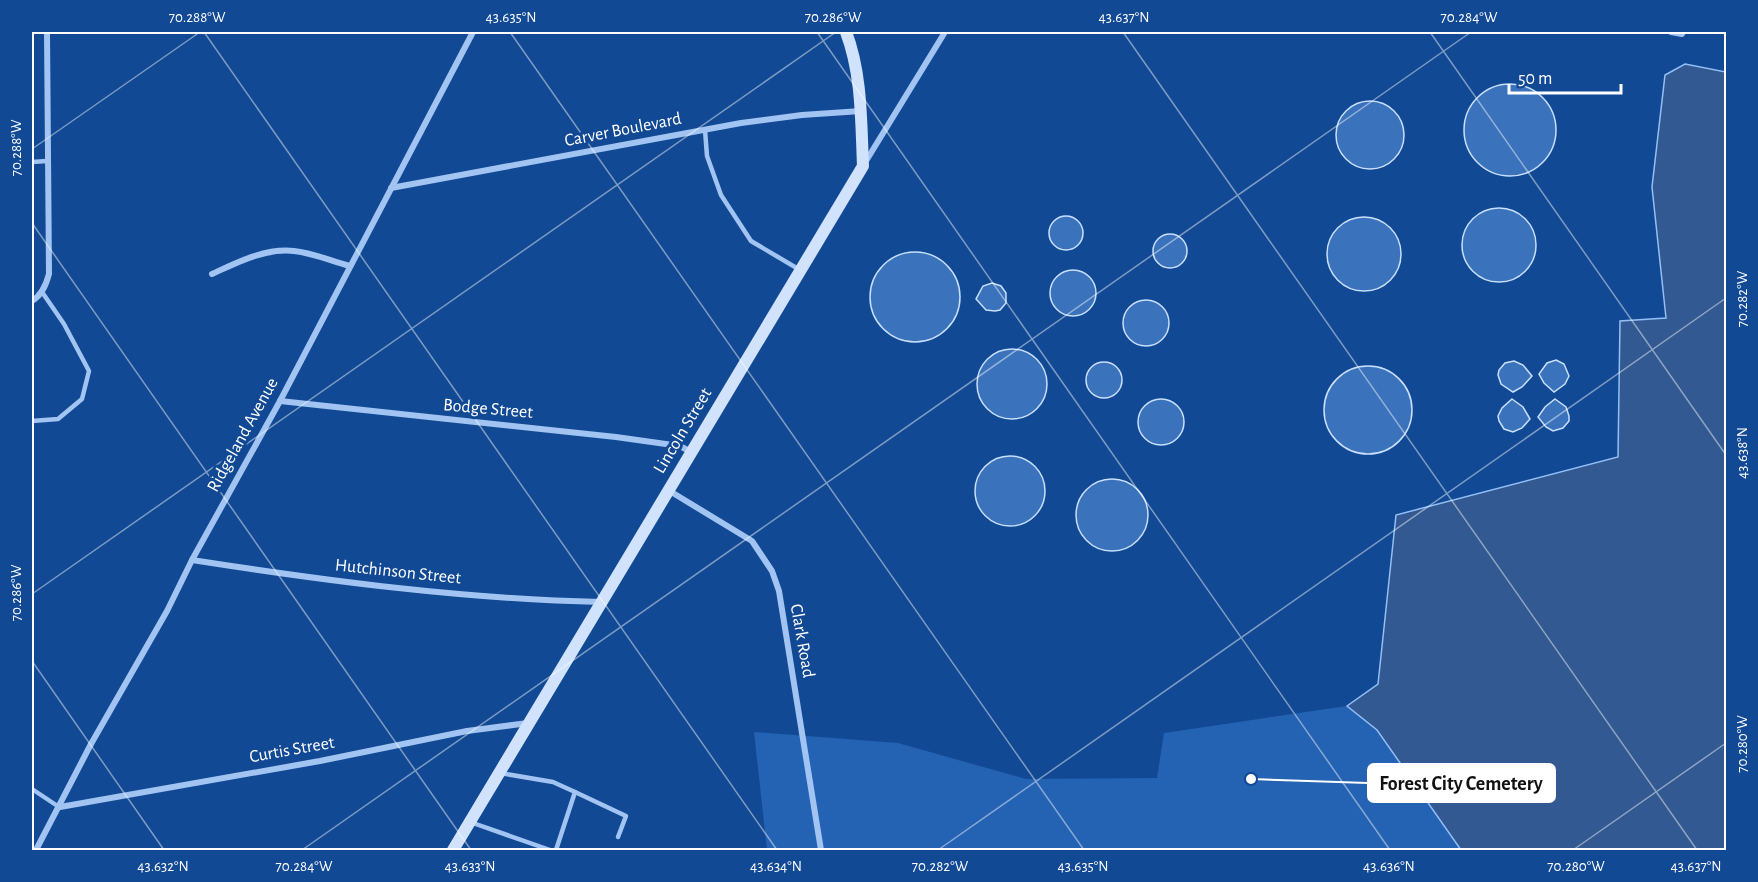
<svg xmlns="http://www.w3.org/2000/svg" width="1758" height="882" viewBox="0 0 1758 882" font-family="'Alegreya Sans',sans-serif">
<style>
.green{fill:#2462b3}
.water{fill:#325991;stroke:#93bff6;stroke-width:1.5}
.building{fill:#3b72bc;stroke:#c8dffd;stroke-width:1.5}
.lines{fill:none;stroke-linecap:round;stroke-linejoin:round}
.service{stroke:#a1c4f2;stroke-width:4.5}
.minor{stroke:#a1c4f2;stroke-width:6}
.secondary{stroke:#d0e2fc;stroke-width:12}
.ticks{fill:none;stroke:#fff;stroke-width:1.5;stroke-opacity:0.45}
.labels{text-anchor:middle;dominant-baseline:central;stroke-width:6;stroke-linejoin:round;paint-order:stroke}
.street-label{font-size:18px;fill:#fff;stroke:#124994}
.leader{fill:none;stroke:#fff;stroke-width:2}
.callout-dot{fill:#fff;stroke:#124994;stroke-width:2}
.callout{fill:#fff;stroke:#fff;stroke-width:2}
.callout-label{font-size:20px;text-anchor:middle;font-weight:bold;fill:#111}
.neatline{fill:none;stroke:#fff;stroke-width:2}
.ticks-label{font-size:15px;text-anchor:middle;fill:#fff}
</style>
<rect width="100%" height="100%" fill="#124994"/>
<path class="green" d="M 1685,64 L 1726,72 L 1726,850 L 767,850 L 754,732 L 898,743 L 1026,779 L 1157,778 L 1164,733 L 1347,706 L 1378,684 L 1396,515 L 1618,457 L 1620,321 L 1666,318 L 1652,187 L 1665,75 Z"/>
<path class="water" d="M 1685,64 L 1726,72 L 1726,850 L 1461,850 L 1377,730 L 1347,706 L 1378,684 L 1396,515 L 1618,457 L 1620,321 L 1666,318 L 1652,187 L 1665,75 Z"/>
<g class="building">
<circle cx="1510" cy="130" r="46"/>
<circle cx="1370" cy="135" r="34"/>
<circle cx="1499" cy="245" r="37"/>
<circle cx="1066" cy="233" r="17"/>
<circle cx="1364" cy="254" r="37"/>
<circle cx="1170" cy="251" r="17"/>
<circle cx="915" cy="297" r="45"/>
<circle cx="1073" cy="293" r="23"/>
<path d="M 992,283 L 1001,286 L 1006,293 L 1006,303 L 1000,310 L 995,311 L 986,310 L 976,299 L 983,286 Z"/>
<circle cx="1146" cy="323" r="23"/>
<circle cx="1012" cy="384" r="35"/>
<path d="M 1556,360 L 1564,364 L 1569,376 L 1565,384 L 1554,392 L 1544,383 L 1539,374 L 1547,363 Z"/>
<path d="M 1514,361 L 1523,365 L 1532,376 L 1522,387 L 1513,392 L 1501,384 L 1498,375 L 1499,370 L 1505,363 Z"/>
<circle cx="1104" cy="380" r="18"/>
<circle cx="1368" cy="410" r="44"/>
<path d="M 1512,399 L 1523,407 L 1530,419 L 1522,428 L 1513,432 L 1504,429 L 1499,421 L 1498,416 L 1502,408 Z"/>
<path d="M 1555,399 L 1566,407 L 1569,416 L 1569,421 L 1563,428 L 1553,431 L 1546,427 L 1538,417 L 1545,407 Z"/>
<circle cx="1161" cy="422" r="23"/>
<circle cx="1010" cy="491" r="35"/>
<circle cx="1112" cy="515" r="36"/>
</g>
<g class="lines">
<g class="service">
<path d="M 705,130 L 707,156 L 721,195 L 751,241 L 800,270"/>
<path d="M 32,162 L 47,161"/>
<path d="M 32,421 L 58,419 L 82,399 L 89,371 L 64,324 L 42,292"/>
<path d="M 500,773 L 553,782 L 575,792 L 556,850"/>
<path d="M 32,789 L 59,807"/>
<path d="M 575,792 L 626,816 L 618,837"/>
<path d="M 470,822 L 550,850"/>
</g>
<g class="minor">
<path d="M 1671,32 L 1682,34"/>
<path d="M 866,161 L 945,32"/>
<path d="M 391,188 L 741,123 L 802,115 L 861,111"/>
<path d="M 212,274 C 238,262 265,248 294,251 C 313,253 331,261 350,266"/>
<path d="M 32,301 C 42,295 46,285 49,274 L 47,32"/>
<path d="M 280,401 L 616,437 L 680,446 L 691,452"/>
<path d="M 668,490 L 752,541 L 772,571 L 779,591 L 821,850"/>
<path d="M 192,560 C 327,581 464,599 601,602"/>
<path d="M 60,807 L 320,761 L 467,731 L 528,723"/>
<path d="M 36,850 L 91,744 L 167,611 L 192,560 L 280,401 L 473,32"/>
</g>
<path class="secondary" d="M 453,850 L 863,166 C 861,121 862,74 846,32"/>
</g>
<path class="ticks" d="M 204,32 L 777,850M 510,32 L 1084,850M 817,32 L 1390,850M 1123,32 L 1697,850M 1430,32 L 1726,455M 32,149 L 200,32M 32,223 L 471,850M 32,594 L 836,32M 32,661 L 164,850M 302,850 L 1471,32M 938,850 L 1726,298M 1573,850 L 1726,743"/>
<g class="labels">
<g class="street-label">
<text transform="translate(623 130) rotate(-11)">Carver Boulevard</text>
<text transform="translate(488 409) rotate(5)">Bodge Street</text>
<text transform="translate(683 431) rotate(-59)">Lincoln Street</text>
<text transform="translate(243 435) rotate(-61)">Ridgeland Avenue</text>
<text transform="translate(398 572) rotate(6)">Hutchinson Street</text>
<text transform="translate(802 641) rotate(80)">Clark Road</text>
<text transform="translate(292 750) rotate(-10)">Curtis Street</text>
</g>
</g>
<path class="leader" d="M1251 779L1368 783"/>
<circle class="callout-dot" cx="1251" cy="779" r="6"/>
<rect class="callout" x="1368" y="764" width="187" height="38" rx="6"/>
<g class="callout-label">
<text x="1461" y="790">Forest City Cemetery</text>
</g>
<rect width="1758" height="882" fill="none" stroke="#124994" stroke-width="66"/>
<path d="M1509 84v9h112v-9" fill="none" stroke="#ffffff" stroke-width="3"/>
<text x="1518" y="84" font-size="18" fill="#ffffff" stroke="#124994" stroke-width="4.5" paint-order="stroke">50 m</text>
<rect x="33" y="33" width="1692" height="816" class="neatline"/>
<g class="ticks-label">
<text x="197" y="22">70.288°W</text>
<text x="511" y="22">43.635°N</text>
<text x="833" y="22">70.286°W</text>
<text x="1124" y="22">43.637°N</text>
<text x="1469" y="22">70.284°W</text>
<text transform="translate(16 148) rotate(-90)" y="5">70.288°W</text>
<text transform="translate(1742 299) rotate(-90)" y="5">70.282°W</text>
<text transform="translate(1742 453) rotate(-90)" y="5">43.638°N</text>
<text transform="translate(16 593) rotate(-90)" y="5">70.286°W</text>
<text transform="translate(1742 744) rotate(-90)" y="5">70.280°W</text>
<text x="163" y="871">43.632°N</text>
<text x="304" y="871">70.284°W</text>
<text x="470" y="871">43.633°N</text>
<text x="776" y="871">43.634°N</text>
<text x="940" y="871">70.282°W</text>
<text x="1083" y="871">43.635°N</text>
<text x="1389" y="871">43.636°N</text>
<text x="1576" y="871">70.280°W</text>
<text x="1696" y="871">43.637°N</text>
</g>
</svg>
